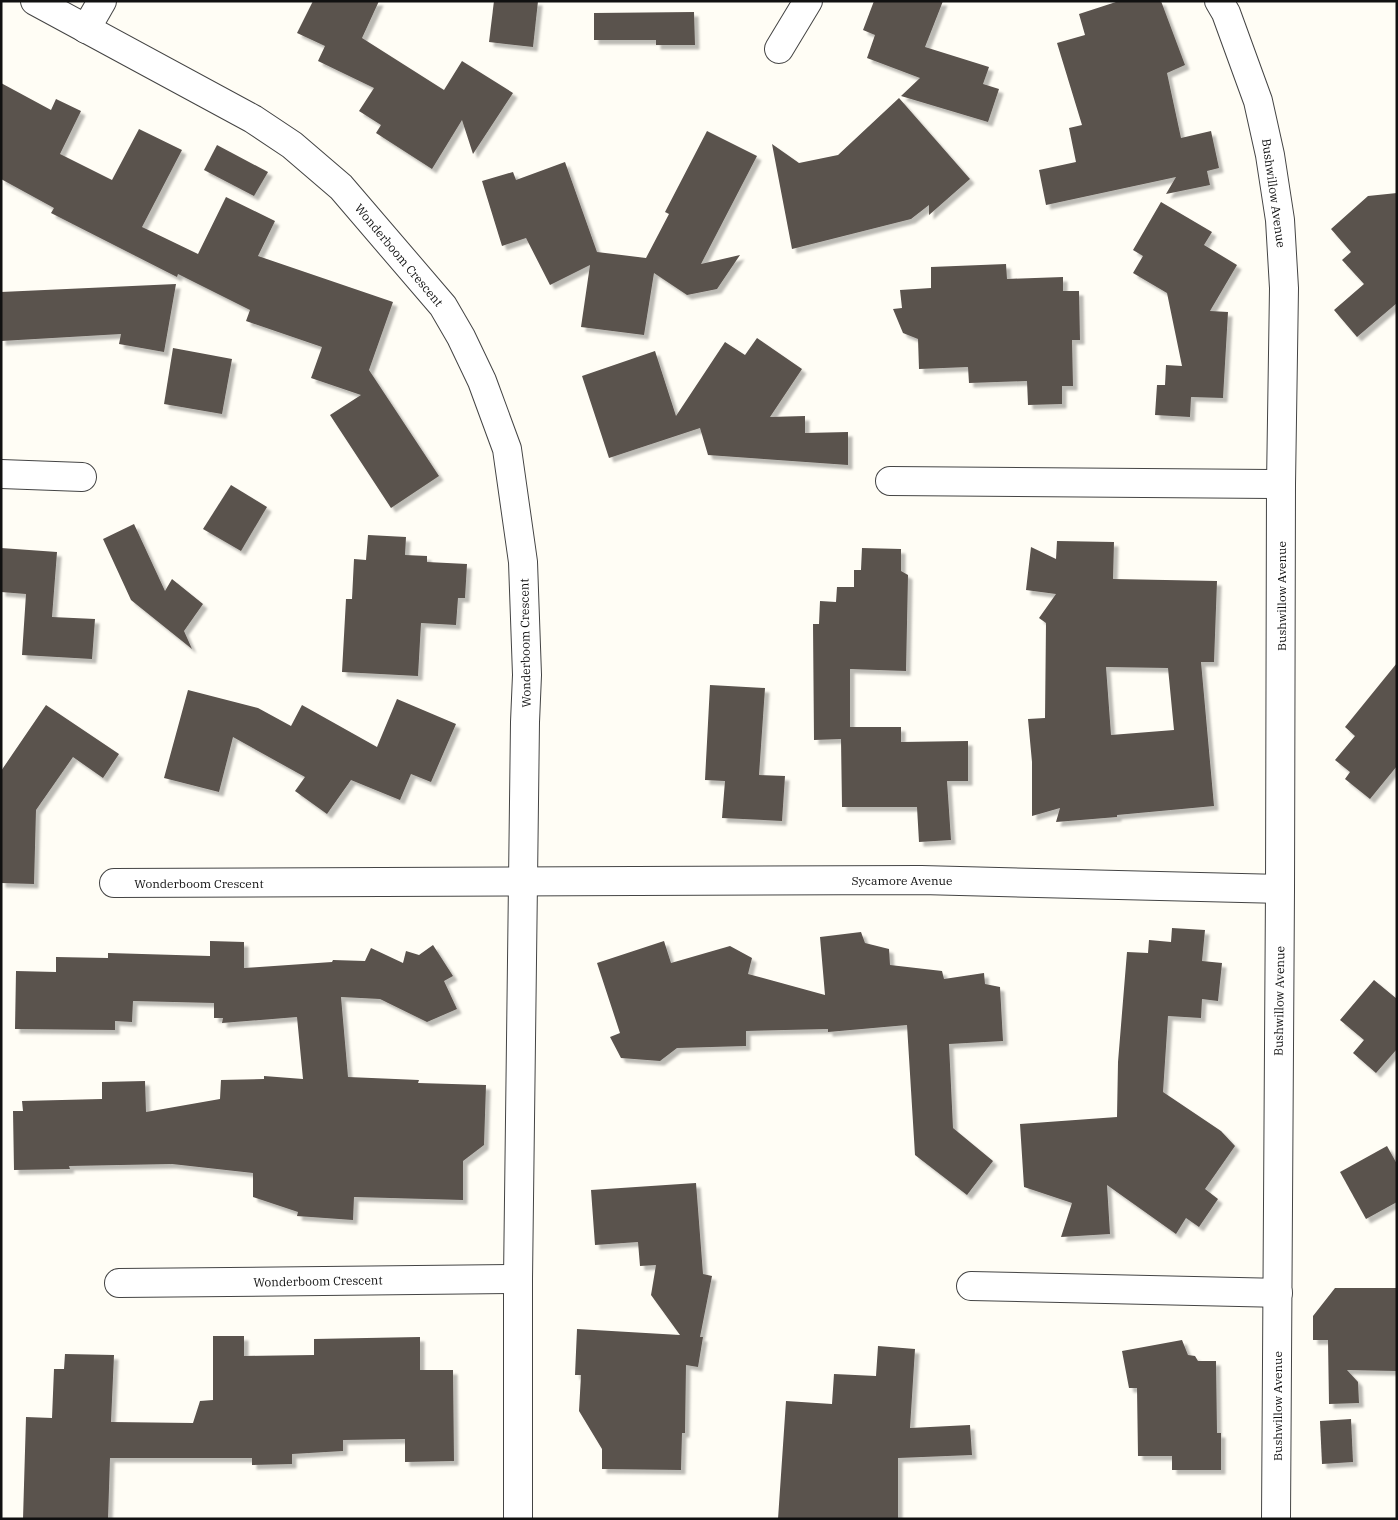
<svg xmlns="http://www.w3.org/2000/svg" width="1398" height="1520" viewBox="0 0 1398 1520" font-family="'IBM Plex Serif',serif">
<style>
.building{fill:#5a524d;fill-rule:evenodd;filter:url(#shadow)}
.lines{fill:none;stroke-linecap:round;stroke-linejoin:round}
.minor-casing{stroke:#444;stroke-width:30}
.minor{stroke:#fff;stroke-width:28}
.labels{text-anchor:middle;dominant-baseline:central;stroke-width:5;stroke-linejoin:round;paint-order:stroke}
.street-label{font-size:12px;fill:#111;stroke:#fff}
</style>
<defs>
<filter id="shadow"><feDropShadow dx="4.5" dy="4.5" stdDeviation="1" flood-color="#0004"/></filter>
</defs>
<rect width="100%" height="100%" fill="#fffdf5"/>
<g class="building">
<path d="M 313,1 L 379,1 L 362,38 L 444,90 L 462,61 L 513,93 L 473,154 L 462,120 L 432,169 L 376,133 L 381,125 L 359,111 L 374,88 L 318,61 L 325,46 L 297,33 Z"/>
<path d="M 494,1 L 538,1 L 533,47 L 489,42 Z"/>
<path d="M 874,1 L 943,1 L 925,47 L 989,67 L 983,84 L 999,89 L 988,122 L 901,96 L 920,78 L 867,58 L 875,35 L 863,30 Z"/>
<path d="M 1119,1 L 1161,1 L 1185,65 L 1167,73 L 1181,138 L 1211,131 L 1219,168 L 1207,171 L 1210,185 L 1166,194 L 1176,177 L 1046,205 L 1039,170 L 1076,162 L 1069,128 L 1082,125 L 1057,43 L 1085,35 L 1079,14 Z"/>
<path d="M 694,12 L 695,45 L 656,45 L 656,40 L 594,40 L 594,13 Z"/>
<path d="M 1,83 L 51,110 L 56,99 L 81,111 L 60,154 L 112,180 L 139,129 L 182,150 L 142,227 L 198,254 L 226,197 L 275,221 L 258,256 L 393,302 L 369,370 L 439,476 L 391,508 L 330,415 L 361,395 L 311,378 L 322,347 L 246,321 L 250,310 L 178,274 L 177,277 L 51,213 L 54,208 L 1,179 Z"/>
<path d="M 899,98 L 970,179 L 929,215 L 929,205 L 911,219 L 792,249 L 772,144 L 799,163 L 838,155 Z"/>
<path d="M 707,131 L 757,156 L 701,264 L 740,255 L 717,289 L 687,295 L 654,273 L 644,335 L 581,327 L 590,265 L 550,285 L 526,238 L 502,246 L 482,181 L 513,172 L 516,180 L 565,162 L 597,252 L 646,258 L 669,214 L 665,212 Z"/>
<path d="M 217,145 L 268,172 L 254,196 L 204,170 Z"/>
<path d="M 1397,193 L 1397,303 L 1357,337 L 1334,310 L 1364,284 L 1342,260 L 1351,252 L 1331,229 L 1368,196 Z"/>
<path d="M 1161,202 L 1212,232 L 1204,245 L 1237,265 L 1210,311 L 1228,312 L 1223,398 L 1191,397 L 1190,417 L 1155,415 L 1157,385 L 1165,385 L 1166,365 L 1182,366 L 1167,293 L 1133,273 L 1143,256 L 1133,250 Z"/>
<path d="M 1006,264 L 1007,279 L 1063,277 L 1063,291 L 1079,291 L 1080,340 L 1072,340 L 1073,386 L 1062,386 L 1062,404 L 1028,405 L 1027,381 L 969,383 L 968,367 L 919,369 L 918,339 L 903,333 L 893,309 L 902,308 L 900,290 L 931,288 L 931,267 Z"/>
<path d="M 176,284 L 164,352 L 119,344 L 121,334 L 1,341 L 1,292 Z"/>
<path d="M 757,338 L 802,369 L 770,417 L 805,416 L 805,433 L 848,432 L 848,465 L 708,455 L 700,428 L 609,458 L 582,376 L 655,351 L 676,416 L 725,342 L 745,355 Z"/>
<path d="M 173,348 L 232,359 L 222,414 L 164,404 Z"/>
<path d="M 231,485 L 267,507 L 241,551 L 203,529 Z"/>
<path d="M 134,524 L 165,591 L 172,579 L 203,604 L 184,631 L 192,649 L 131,600 L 103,539 Z"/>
<path d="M 368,535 L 406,537 L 405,555 L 427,556 L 427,562 L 467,564 L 465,598 L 458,598 L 456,625 L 421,623 L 418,676 L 342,672 L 346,599 L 352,599 L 354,559 L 366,560 Z"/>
<path d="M 1057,541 L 1114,542 L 1113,579 L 1217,581 L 1214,662 L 1201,662 L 1214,806 L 1117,815 L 1117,817 L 1056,822 L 1060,808 L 1032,816 L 1032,762 L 1028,719 L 1045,718 L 1046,623 L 1039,618 L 1056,594 L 1026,590 L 1031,547 L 1056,559 ZM 1106,667 L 1168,668 L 1174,730 L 1111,735 Z"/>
<path d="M 1,548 L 57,552 L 52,617 L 95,619 L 92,659 L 22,655 L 26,594 L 1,592 Z"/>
<path d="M 862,548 L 901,549 L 901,571 L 908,575 L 906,671 L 850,669 L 850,727 L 901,727 L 901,742 L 968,741 L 968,781 L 947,781 L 951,840 L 919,842 L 917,807 L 842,807 L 841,739 L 814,740 L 813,624 L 819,624 L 820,601 L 836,602 L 837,587 L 854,587 L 854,570 L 861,570 Z"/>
<path d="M 1397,663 L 1397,766 L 1370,799 L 1345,779 L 1350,772 L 1335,760 L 1355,736 L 1345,727 Z"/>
<path d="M 710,685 L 765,688 L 759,775 L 785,776 L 782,821 L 722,818 L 725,781 L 705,780 Z"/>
<path d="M 188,690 L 258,708 L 291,726 L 302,705 L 377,747 L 397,699 L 456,724 L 431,782 L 411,774 L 400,800 L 351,780 L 327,814 L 295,791 L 305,777 L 233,737 L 219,792 L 164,778 Z"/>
<path d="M 46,705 L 119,754 L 103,778 L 73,757 L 36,810 L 34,884 L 1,883 L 1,771 Z"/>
<path d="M 1172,928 L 1205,930 L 1202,961 L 1222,963 L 1218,1001 L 1202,999 L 1201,1018 L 1168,1016 L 1163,1092 L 1221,1131 L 1235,1146 L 1205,1189 L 1218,1199 L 1199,1227 L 1186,1218 L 1176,1234 L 1107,1185 L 1110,1234 L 1061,1237 L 1072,1203 L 1024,1187 L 1020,1124 L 1117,1117 L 1118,1062 L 1127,952 L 1148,953 L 1149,940 L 1171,942 Z"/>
<path d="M 861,932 L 865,943 L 889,949 L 890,965 L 942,971 L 944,979 L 984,973 L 985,984 L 1000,987 L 1003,1041 L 949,1044 L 953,1128 L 993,1161 L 967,1195 L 915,1155 L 907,1025 L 828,1032 L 828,1029 L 746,1031 L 746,1046 L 677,1048 L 660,1061 L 621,1058 L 610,1037 L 620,1033 L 597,963 L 664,941 L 671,963 L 730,946 L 752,958 L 748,974 L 825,995 L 820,937 Z"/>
<path d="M 210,941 L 244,942 L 244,968 L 332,962 L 333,960 L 365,961 L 371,948 L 403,963 L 406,951 L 419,955 L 433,945 L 453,976 L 444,981 L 457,1009 L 427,1022 L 380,999 L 341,997 L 348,1077 L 419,1080 L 418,1083 L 486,1085 L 484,1145 L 463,1161 L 463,1200 L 354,1197 L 353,1220 L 297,1216 L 298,1212 L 253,1197 L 253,1173 L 172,1164 L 69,1166 L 70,1169 L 14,1170 L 13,1111 L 23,1111 L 22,1101 L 102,1099 L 102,1082 L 145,1081 L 146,1112 L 220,1099 L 221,1080 L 264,1079 L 264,1076 L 303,1079 L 297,1017 L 222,1023 L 223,1018 L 214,1018 L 214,1003 L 133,1001 L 132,1022 L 115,1021 L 115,1030 L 15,1029 L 16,971 L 56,972 L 56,957 L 108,958 L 108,953 L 210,956 Z"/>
<path d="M 1374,980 L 1397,999 L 1397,1049 L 1376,1073 L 1353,1053 L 1364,1040 L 1340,1020 Z"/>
<path d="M 1387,1146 L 1397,1164 L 1397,1202 L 1366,1219 L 1340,1172 Z"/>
<path d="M 696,1183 L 703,1274 L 712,1276 L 700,1337 L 703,1337 L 698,1367 L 686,1365 L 685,1433 L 682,1433 L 681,1470 L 602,1469 L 602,1449 L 579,1411 L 581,1375 L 575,1375 L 577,1329 L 680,1335 L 651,1295 L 656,1265 L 640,1266 L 638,1242 L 595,1245 L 591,1190 Z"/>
<path d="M 1335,1288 L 1397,1288 L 1397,1371 L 1347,1370 L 1358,1382 L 1359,1403 L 1329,1404 L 1328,1340 L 1313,1340 L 1313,1316 Z"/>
<path d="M 213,1336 L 244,1336 L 244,1356 L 314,1355 L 314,1339 L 420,1337 L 420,1370 L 453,1370 L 454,1461 L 405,1462 L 405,1439 L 343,1440 L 343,1451 L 292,1454 L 292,1464 L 252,1465 L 252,1458 L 110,1458 L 108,1519 L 23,1519 L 26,1417 L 52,1418 L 54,1369 L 64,1369 L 65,1354 L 114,1355 L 111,1422 L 193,1423 L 200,1401 L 213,1400 Z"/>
<path d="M 1182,1340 L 1188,1355 L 1195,1356 L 1198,1361 L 1216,1361 L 1217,1433 L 1221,1433 L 1221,1470 L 1172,1470 L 1172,1456 L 1138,1456 L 1137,1388 L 1129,1388 L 1122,1351 Z"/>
<path d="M 878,1346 L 915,1349 L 910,1428 L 970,1425 L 972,1455 L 898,1458 L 898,1519 L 778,1519 L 786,1401 L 832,1404 L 834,1374 L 876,1376 Z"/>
<path d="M 1351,1419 L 1353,1462 L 1322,1464 L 1320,1421 Z"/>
</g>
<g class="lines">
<g class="minor-casing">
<g id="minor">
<path d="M 35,1 L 253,119 L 292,145 L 341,187 L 443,306 L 461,337 L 482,381 L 507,449 L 523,562 L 527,675 L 525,722 L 518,1279 L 518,1519"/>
<path d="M 1219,1 L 1226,13 L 1258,101 L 1270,155 L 1280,220 L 1284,288 L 1281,484 L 1280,889 L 1276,1519"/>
<path d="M 86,29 L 102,1"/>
<path d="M 779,49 L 808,1"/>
<path d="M 1,474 L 82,477"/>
<path d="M 890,481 L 1281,484"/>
<path d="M 114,883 L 921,880 L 1280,889"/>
<path d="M 119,1283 L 518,1279"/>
<path d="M 971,1286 L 1278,1293"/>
</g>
</g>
<use href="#minor" class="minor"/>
</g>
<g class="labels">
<g class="street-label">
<text transform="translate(1274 193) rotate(82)">Bushwillow Avenue</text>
<text transform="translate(399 255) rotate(50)">Wonderboom Crescent</text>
<text transform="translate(1281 596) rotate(-90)">Bushwillow Avenue</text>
<text transform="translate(525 643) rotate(-91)">Wonderboom Crescent</text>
<text x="902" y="880">Sycamore Avenue</text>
<text x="199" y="883">Wonderboom Crescent</text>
<text transform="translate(1279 1001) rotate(-89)">Bushwillow Avenue</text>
<text transform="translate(318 1281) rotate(-1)">Wonderboom Crescent</text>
<text transform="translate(1277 1406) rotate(-90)">Bushwillow Avenue</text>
</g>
</g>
<rect width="1398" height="1520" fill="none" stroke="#111111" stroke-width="5"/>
</svg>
